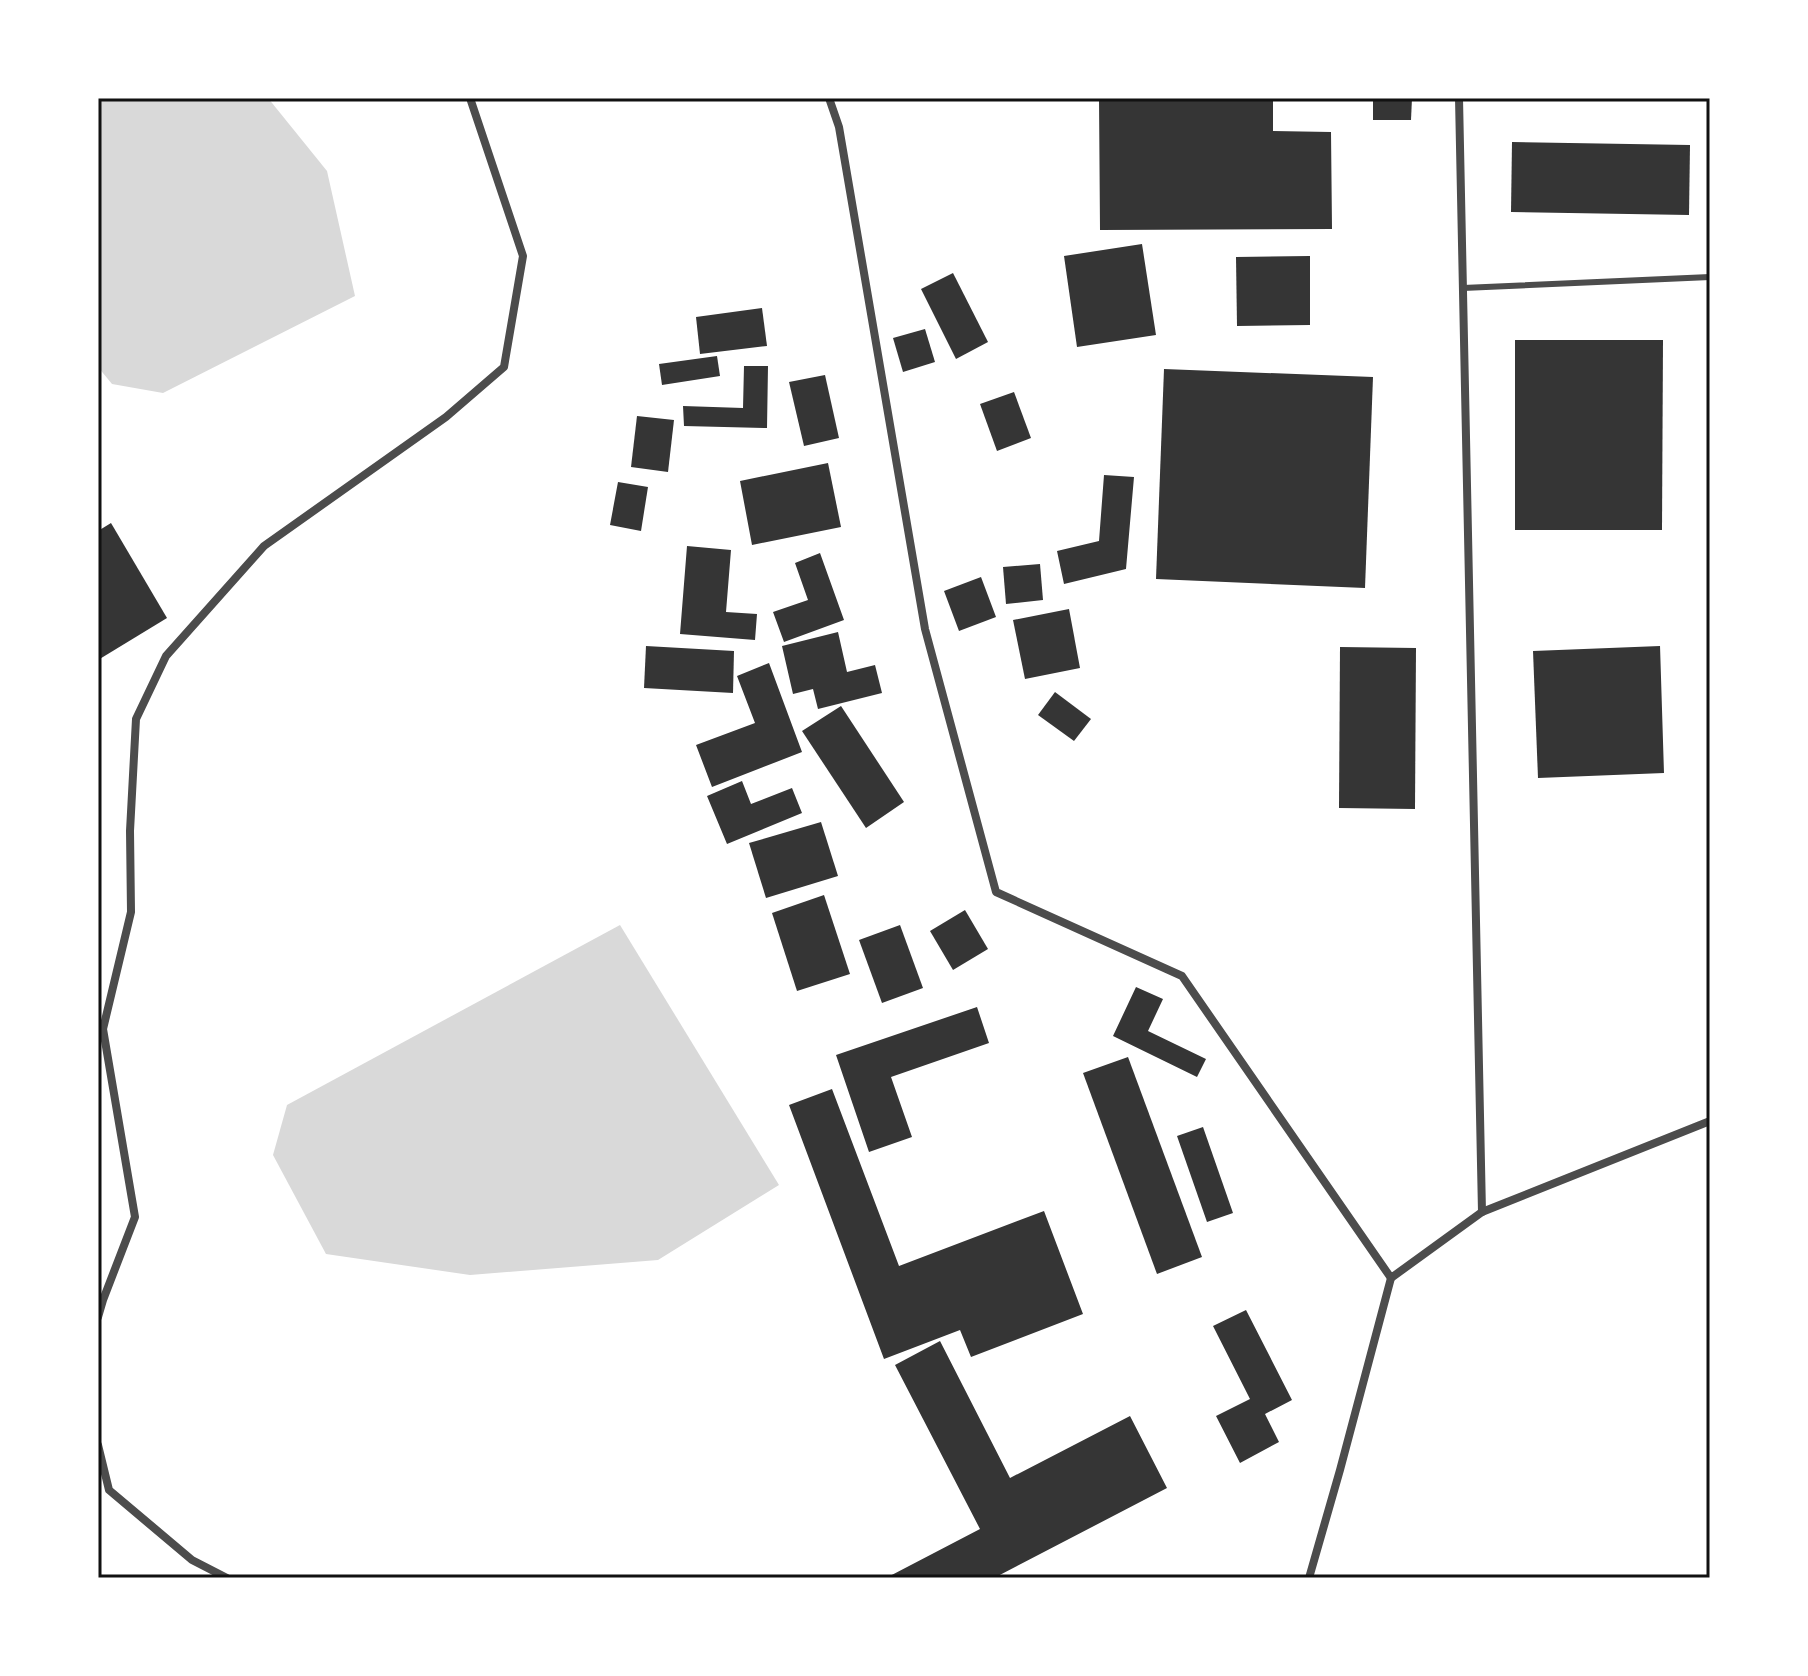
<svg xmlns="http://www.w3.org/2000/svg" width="1808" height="1676" viewBox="0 0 1808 1676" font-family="'Alegreya Sans',sans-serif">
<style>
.water{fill:#d9d9d9}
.building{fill:#353535}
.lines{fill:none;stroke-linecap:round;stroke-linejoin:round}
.service{stroke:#4c4c4c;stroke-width:6}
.minor{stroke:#4c4c4c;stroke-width:8}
.neatline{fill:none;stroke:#111;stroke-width:3}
</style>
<rect width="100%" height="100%" fill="#fff"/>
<g class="water">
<path d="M 98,98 L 268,98 L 327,171 L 355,296 L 163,393 L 112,384 L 98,367 Z"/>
<path d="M 620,925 L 779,1185 L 658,1260 L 470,1275 L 326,1254 L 273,1155 L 287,1105 Z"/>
</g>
<g class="building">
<path d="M 1099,98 L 1273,98 L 1273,131 L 1331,132 L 1332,229 L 1100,230 Z"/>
<path d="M 1373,98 L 1412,98 L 1411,120 L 1373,120 Z"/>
<path d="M 1512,142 L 1690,145 L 1689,215 L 1511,212 Z"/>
<path d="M 1142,244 L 1156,335 L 1077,347 L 1064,256 Z"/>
<path d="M 1310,256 L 1310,325 L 1237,326 L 1236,257 Z"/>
<path d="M 953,273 L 988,342 L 956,359 L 921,289 Z"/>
<path d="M 762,308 L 767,346 L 700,354 L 696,317 Z"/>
<path d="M 925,329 L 935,362 L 903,372 L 893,338 Z"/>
<path d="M 1515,340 L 1663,340 L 1662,530 L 1515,530 Z"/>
<path d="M 717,356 L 720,376 L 662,385 L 659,364 Z"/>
<path d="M 744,366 L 768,366 L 767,428 L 684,426 L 683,406 L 743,408 Z"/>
<path d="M 1164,369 L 1373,377 L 1365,588 L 1156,579 Z"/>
<path d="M 825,375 L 839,438 L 804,446 L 789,382 Z"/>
<path d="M 1014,392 L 1031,438 L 997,451 L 980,404 Z"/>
<path d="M 637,416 L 674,420 L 668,472 L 631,467 Z"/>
<path d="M 828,463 L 841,527 L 752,545 L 740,481 Z"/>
<path d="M 1104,475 L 1134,477 L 1126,569 L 1064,584 L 1057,551 L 1099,541 Z"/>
<path d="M 618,482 L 648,487 L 641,531 L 610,525 Z"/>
<path d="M 111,523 L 167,618 L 98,660 L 98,531 Z"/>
<path d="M 687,546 L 731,550 L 726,612 L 757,614 L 755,640 L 680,634 Z"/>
<path d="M 820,553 L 844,620 L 784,642 L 773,612 L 808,600 L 795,563 Z"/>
<path d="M 1040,564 L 1043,600 L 1006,604 L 1003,567 Z"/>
<path d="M 981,577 L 996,617 L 959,631 L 944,591 Z"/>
<path d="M 1069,609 L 1080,668 L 1025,679 L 1013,620 Z"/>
<path d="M 838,632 L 847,672 L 875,665 L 882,693 L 818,709 L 813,689 L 793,694 L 782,646 Z"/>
<path d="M 646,646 L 734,651 L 733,693 L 644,688 Z"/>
<path d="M 1660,646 L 1664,773 L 1538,778 L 1533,651 Z"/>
<path d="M 1340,647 L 1416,648 L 1415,809 L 1339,808 Z"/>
<path d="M 769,663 L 802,752 L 712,787 L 696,745 L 755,723 L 737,676 Z"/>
<path d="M 1055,692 L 1091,719 L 1074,741 L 1038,715 Z"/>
<path d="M 841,706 L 904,802 L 866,828 L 802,731 Z"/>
<path d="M 742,781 L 751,804 L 792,788 L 802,813 L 727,844 L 707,796 Z"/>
<path d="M 821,822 L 838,876 L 766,898 L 749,843 Z"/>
<path d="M 824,895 L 850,974 L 797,991 L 772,913 Z"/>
<path d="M 965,910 L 988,949 L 953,970 L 930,931 Z"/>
<path d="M 900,925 L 923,988 L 882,1003 L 859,940 Z"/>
<path d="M 1136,987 L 1163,999 L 1148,1031 L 1206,1059 L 1197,1077 L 1113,1036 Z"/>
<path d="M 977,1007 L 989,1043 L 891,1077 L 912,1137 L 869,1152 L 836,1055 Z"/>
<path d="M 1128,1057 L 1202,1257 L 1157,1274 L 1083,1073 Z"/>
<path d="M 832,1089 L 899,1266 L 1044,1211 L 1083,1314 L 971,1357 L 960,1330 L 884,1359 L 789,1105 Z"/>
<path d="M 1203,1127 L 1233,1213 L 1207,1222 L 1177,1136 Z"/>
<path d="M 1246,1310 L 1292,1400 L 1265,1414 L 1279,1442 L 1240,1463 L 1216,1416 L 1250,1399 L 1213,1326 Z"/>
<path d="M 940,1341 L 1010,1478 L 1130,1416 L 1167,1488 L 994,1578 L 886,1578 L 980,1529 L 895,1365 Z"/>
</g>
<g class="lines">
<path class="service" d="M 1463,288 L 1710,277"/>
<g class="minor">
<path d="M 829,98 L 839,127 L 925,629 L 996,892 L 1182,976 L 1391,1278 L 1482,1212 L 1710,1121"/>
<path d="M 1459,98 L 1482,1212"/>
<path d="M 98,1317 L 103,1300 L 135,1217 L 103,1029 L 131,912 L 130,831 L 136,719 L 166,656 L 264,546 L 446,417 L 504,367 L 523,256 L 470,98"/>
<path d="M 98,1445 L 109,1490 L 192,1560 L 227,1578"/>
<path d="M 1309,1578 L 1340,1470 L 1391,1278"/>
</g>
</g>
<rect width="1808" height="1676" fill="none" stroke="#ffffff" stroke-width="200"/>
<rect x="100" y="100" width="1608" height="1476" class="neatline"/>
</svg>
